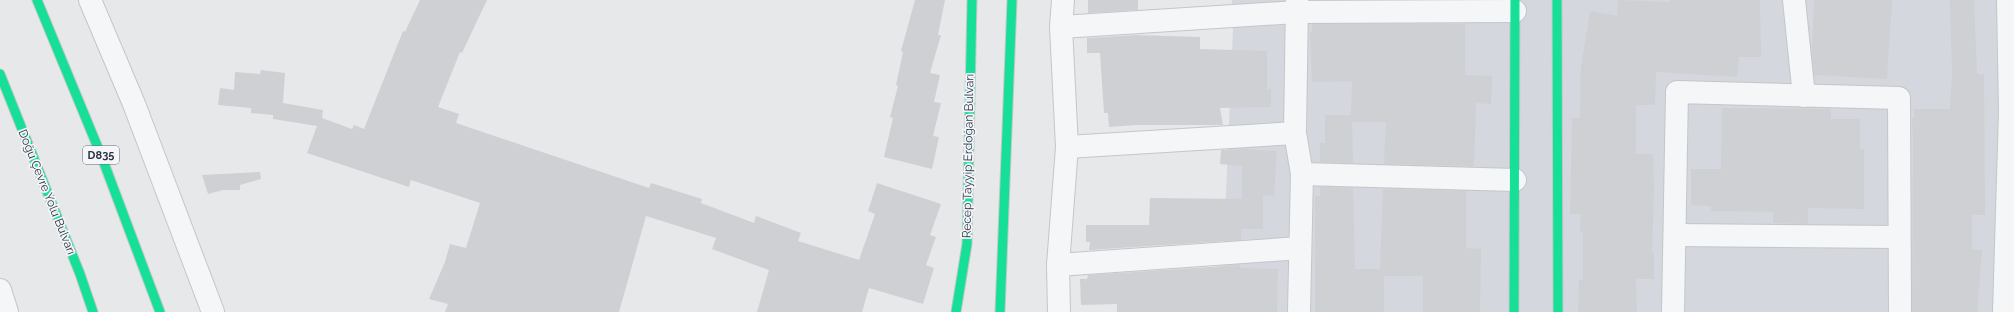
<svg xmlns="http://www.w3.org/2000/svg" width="2014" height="312" viewBox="0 0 2014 312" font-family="Raleway,sans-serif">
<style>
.built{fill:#d4d7dd}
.building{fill:#ced0d3}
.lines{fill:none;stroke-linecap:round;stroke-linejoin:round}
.street-casing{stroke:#c4c6c8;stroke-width:24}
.fast-casing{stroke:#c4c6c8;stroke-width:11}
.street{stroke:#f5f6f7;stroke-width:22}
.fast{stroke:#16e098;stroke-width:9}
.labels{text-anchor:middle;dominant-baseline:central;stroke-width:3.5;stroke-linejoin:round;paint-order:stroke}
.shield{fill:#f4f6f9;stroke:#676e7b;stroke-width:1}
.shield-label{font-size:11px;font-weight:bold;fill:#2b3445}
.street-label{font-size:12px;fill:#2b3445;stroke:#f4f6f9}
</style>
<rect width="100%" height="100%" fill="#e6e8ea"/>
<path class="built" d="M 1232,0 L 2014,0 L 2014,312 L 1221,312 L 1233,30 Z"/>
<g class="building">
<path d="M 420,0 L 487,0 L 462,53 L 460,52 L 438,107 L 459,114 L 456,123 L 649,188 L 651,183 L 702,199 L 701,203 L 754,223 L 756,216 L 801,233 L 798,241 L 859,260 L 875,214 L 868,211 L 877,183 L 941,204 L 930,235 L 936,237 L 926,265 L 934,268 L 923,304 L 869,288 L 862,312 L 757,312 L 769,270 L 712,249 L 716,238 L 646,216 L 619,312 L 445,312 L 448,304 L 429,299 L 445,262 L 450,244 L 466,248 L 480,203 L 411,180 L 409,187 L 307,153 L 317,126 L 273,119 L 273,115 L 251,113 L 251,108 L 218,105 L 220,88 L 234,90 L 235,72 L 260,74 L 261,70 L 285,73 L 283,103 L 323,110 L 322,118 L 352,129 L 354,125 L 364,129 L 403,31 L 405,32 Z"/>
<path d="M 915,0 L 945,0 L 938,35 L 941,35 L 930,73 L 940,75 L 934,102 L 941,103 L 933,136 L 939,137 L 932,169 L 884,157 L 893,118 L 890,117 L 898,86 L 896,85 L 903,52 L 901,51 Z"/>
<path d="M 1088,0 L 1138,0 L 1138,10 L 1088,13 Z"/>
<path d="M 1618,0 L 1670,2 L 1670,0 L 1760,0 L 1761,57 L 1739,57 L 1737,77 L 1656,72 L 1655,105 L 1636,105 L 1636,154 L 1653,154 L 1654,189 L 1652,253 L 1654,253 L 1654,279 L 1636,279 L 1637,312 L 1578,312 L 1579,280 L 1583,280 L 1583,232 L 1580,232 L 1581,214 L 1570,214 L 1572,118 L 1580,118 L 1581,67 L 1590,11 L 1617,16 Z"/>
<path d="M 1814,0 L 1892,0 L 1887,79 L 1814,75 L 1812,48 Z"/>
<path d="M 1950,0 L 1974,0 L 1977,74 L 1984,74 L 1985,215 L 1972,215 L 1972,249 L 1982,250 L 1977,312 L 1912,312 L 1913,142 L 1912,118 L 1914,118 L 1914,109 L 1950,109 L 1952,74 Z"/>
<path d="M 1312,24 L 1465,24 L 1465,75 L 1492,76 L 1491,104 L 1476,103 L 1474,166 L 1384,164 L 1386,122 L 1352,122 L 1353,163 L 1320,162 L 1320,143 L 1325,143 L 1325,115 L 1351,115 L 1352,81 L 1312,82 L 1310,32 L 1312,32 Z"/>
<path d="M 1136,35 L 1200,37 L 1200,49 L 1267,51 L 1267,89 L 1271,89 L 1271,107 L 1220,108 L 1223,125 L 1136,125 L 1109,127 L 1108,113 L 1104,113 L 1100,53 L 1087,53 L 1087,38 Z"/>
<path d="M 1722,108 L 1831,109 L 1831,119 L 1860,119 L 1860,149 L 1864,149 L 1864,209 L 1808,208 L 1808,224 L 1773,223 L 1773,212 L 1711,211 L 1711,206 L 1691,205 L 1691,169 L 1721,169 Z"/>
<path d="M 1243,149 L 1277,151 L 1274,196 L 1263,195 L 1263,229 L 1241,229 L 1241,240 L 1089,250 L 1090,242 L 1086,242 L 1086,225 L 1149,225 L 1150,198 L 1242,199 L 1242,166 L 1220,164 L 1221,150 Z"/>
<path d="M 260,172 L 261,179 L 240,185 L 240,190 L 223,190 L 208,194 L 202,175 Z"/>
<path d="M 1320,187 L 1353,188 L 1355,269 L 1380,269 L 1383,189 L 1466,191 L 1466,248 L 1481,249 L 1480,312 L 1423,312 L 1423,276 L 1384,276 L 1384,312 L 1315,312 L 1315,196 L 1320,196 Z"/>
<path d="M 1240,265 L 1240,268 L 1278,269 L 1277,312 L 1117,312 L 1117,304 L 1081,305 L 1080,279 L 1087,279 L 1088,275 Z"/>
</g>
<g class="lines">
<g class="street-casing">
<g id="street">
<path d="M 90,0 L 134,104 L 213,312"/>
<path d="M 1297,0 L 1295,133 L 1302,174 L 1299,312"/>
<path d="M 1794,0 L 1804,96"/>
<path d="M 1061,27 L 1297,12 L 1515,11"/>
<path d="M 1067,147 L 1295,133"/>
<path d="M 1302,174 L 1515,180"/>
<path d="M 1675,235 L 1899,237"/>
<path d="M 1058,265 L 1300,248"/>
<path d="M 0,290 L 7,312"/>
<path d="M 1059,312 L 1058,265 L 1067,147 L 1061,27 L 1063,0"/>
<path d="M 1673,312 L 1677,92 L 1899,98 L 1900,312"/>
<path d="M 2004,312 L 2010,112 L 2008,0"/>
</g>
</g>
<g class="fast-casing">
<g id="fast">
<path d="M 37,0 L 101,155 L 160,312"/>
<path d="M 1557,0 L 1558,312"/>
<path d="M 0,74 L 80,274 L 93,312"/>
<path d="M 956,312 L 967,244 L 972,0"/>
<path d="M 1000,312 L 1012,0"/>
<path d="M 1514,312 L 1515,0"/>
</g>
</g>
<use href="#street" class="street"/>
<use href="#fast" class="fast"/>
</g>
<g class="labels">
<rect class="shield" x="83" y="146" width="36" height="18" rx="3"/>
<g class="shield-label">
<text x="101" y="155">D835</text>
</g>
<g class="street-label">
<text transform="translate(968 156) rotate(-89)">Recep Tayyip Erdoğan Bulvarı</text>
<text transform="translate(47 192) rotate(68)">Doğu Çevre Yolu Bulvarı</text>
</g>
</g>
</svg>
